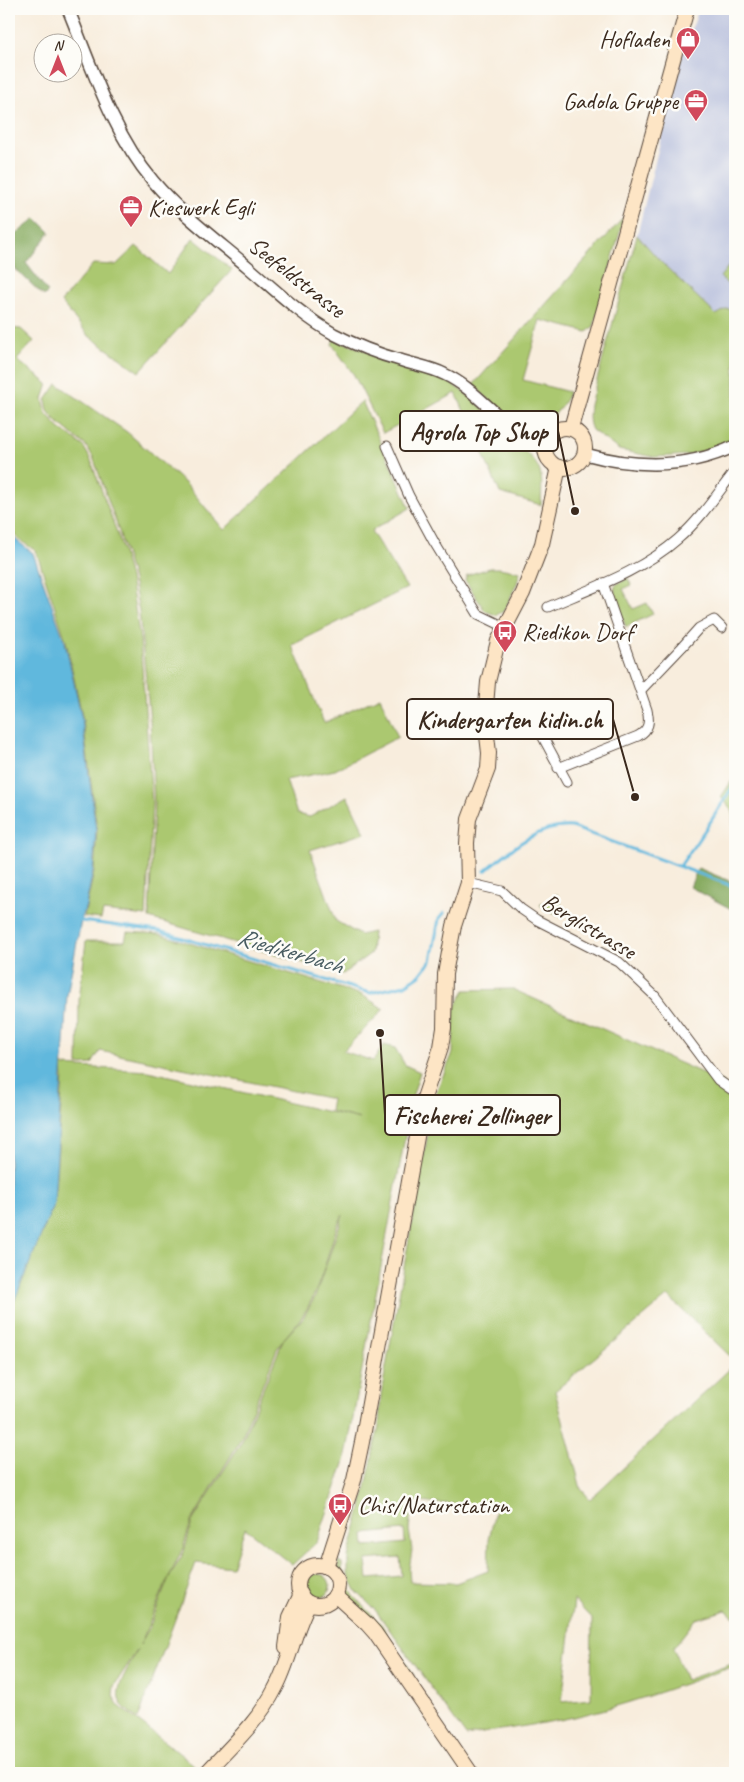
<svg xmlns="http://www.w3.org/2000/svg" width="744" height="1782" viewBox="0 0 744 1782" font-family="Caveat,sans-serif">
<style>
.industrial{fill:#bcc3de}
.green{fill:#abc86f;stroke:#737946;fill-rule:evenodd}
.forest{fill:#88ac62;stroke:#626b40}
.water{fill:#60b8dd;stroke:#4e717e}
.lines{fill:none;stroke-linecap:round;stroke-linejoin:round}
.stream{stroke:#60b8dd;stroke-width:3}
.minor-casing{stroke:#57473b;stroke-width:11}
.tertiary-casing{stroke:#57473b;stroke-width:14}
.secondary-casing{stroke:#57473b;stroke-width:16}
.minor{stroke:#fff;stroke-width:9}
.tertiary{stroke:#fff;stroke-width:11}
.secondary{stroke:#fde5c5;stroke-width:14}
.labels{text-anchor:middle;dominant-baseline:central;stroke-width:5;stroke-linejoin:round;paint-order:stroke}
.poi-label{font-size:24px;fill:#3b2a1e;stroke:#fdfcf7;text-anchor:start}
.street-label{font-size:24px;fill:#3b2a1e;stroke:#fdfcf7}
.water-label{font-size:25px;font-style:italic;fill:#485c61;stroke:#fdfcf7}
.leader{fill:none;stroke:#3b2a1e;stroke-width:2}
.callout-dot{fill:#3b2a1e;stroke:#fdfcf7;stroke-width:2}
.callout{fill:#fdfcf7;stroke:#3b2a1e;stroke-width:2}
.callout-label{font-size:25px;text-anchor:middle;font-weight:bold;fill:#3b2a1e}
</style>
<rect width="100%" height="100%" fill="#fdfcf7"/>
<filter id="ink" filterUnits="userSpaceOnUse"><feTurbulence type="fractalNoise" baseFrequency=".02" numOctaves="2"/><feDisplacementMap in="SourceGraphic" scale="10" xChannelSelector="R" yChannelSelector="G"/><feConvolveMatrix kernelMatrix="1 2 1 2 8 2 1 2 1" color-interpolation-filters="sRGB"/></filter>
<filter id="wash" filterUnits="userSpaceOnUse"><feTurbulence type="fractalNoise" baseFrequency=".0096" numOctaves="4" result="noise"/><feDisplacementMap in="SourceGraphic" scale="20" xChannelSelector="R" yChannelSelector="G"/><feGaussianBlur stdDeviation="1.12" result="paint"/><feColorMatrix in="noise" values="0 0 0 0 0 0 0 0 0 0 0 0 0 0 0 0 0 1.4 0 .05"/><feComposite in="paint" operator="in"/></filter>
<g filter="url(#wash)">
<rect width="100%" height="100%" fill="#f8eddd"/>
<path class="industrial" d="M 699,9 L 719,9 L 735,16 L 735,94 L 734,96 L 735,99 L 735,258 L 720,277 L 735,291 L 735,310 L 727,309 L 716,315 L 661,262 L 637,235 L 685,41 L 694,23 Z"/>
<g class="green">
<path d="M 624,217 L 594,326 L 587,332 L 540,320 L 523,380 L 569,392 C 562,410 551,422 531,423 L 528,429 L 510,419 L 473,385 Z"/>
<path d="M 637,235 L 661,262 L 716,315 L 727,309 L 735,310 L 735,442 L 689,455 L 654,457 L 619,450 L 592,430 C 588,422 589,414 590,405 Z"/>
<path d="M 193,238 L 232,270 L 139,372 L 89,336 L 61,302 L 93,264 L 116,265 L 136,246 L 168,274 Z"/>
<path d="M 735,258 L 735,291 L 720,277 Z"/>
<path d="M 9,328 L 21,329 L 34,341 L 17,360 L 48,384 L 43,399 L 46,413 L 59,428 L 83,446 L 90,458 L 120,541 L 130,578 L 140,639 L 152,803 L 146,916 L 103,911 L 101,919 L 84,917 L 94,872 L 97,830 L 83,720 L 66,641 L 36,551 L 18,539 L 9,525 L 9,388 L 13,381 L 9,372 Z"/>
<path d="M 334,339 L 444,379 L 471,397 L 503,428 L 525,444 L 524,451 C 545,468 542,480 541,505 L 500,493 L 456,393 L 383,433 L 354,375 L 332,344 Z"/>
<path d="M 57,384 L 127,432 L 186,484 L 224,530 L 362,401 L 410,508 L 371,531 L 407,588 L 292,645 L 324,723 L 380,697 L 398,737 L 335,770 L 286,780 L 297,814 L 310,817 L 347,796 L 365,833 L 310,850 L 336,921 L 360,935 L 373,932 L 371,953 L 343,974 L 149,918 L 154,803 L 150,720 L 139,611 L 133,580 L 119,531 L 93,457 L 86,446 L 55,420 L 48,411 L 46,400 Z"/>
<path d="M 490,568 L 499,568 L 520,572 L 517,583 L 504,611 L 496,615 L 485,611 L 465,580 L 467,575 Z"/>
<path d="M 628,578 L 631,585 L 623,589 L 633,609 L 647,603 L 653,614 L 626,627 C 621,614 613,600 615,585 Z"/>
<path d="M 735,776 L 735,851 L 732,810 L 721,797 Z"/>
<path d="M 557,894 L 565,915 L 562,917 L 540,905 Z"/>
<path d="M 127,932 L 159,934 L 362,995 L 384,1009 L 343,1051 L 373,1061 L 384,1045 L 395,1048 L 405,1065 L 420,1072 L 413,1094 L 345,1461 L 317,1542 L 292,1565 L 245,1528 L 232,1567 L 196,1563 L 138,1719 C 133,1715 127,1711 123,1706 C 109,1692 132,1664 138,1649 L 114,1686 L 113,1696 L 119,1706 L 198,1768 L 193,1773 L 9,1773 L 9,1314 L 54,1203 L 63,1078 L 62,1066 L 148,1071 L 360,1119 L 330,1111 L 332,1099 L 100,1051 L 92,1064 L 78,1065 L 79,1000 L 86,941 L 125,941 ZM 343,1215 L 315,1297 L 303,1318 L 283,1340 L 242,1441 L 192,1522 L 184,1552 L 168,1580 L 150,1626 L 140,1645 L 163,1590 L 183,1548 L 191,1522 L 241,1439 L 277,1349 C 284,1337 293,1329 301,1318 C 320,1292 327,1255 338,1224 Z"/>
<path d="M 512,989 L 718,1080 L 735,1092 L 735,1361 L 668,1296 L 555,1391 L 581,1489 L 590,1499 L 735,1364 L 735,1486 L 728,1493 L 735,1501 L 735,1618 L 726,1610 L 696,1619 L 673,1648 L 686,1680 L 735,1663 L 735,1666 C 678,1686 620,1708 560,1720 C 529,1726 497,1730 466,1736 L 376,1611 L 357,1592 L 348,1575 L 348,1557 L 363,1501 L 379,1425 L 381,1395 L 435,1094 L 453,1053 L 454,1009 L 465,990 ZM 412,1502 L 496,1506 L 489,1540 L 488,1571 L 456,1583 L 410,1582 L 409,1570 L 412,1550 L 409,1530 ZM 404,1530 L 405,1543 L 365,1547 L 364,1534 ZM 400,1557 L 402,1576 L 368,1579 L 366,1560 ZM 574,1600 L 592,1619 L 591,1699 L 562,1702 Z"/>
<path d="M 338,1561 L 342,1563 L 342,1569 L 348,1586 L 354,1596 L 381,1624 L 414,1676 L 405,1668 L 377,1627 L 357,1604 L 344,1592 L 338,1569 Z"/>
<circle cx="318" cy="1586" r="12"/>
</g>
<g class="forest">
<path d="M 36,218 L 50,232 L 26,263 L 48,292 L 44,296 L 9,263 L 9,240 Z"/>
<path d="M 698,868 L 732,882 L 735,873 L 735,911 L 690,887 Z"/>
</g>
<path class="water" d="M 9,529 L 16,540 L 33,553 L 65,642 L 82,719 L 96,830 L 93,871 L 86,905 L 81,921 L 67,995 L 54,1203 L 9,1314 Z"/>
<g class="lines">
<g class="stream">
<path d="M 680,866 L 709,824 L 735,783"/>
<path d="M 485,871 C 509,851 538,824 572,827 L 735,887"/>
<path d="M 81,921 L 159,931 L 370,993 L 405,985 L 420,975 L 431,961 L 439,919 L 444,913"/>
</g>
</g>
</g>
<g filter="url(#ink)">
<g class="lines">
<g class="minor-casing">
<g id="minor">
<path d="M 387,446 L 409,496 L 434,542 L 478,614 L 505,627"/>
<path d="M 548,607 C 592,588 642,571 678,539 C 700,520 717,494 735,471"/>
<path d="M 641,690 L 682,647 L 699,628 L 714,620 L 722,628"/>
<path d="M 538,728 L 567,782"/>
<path d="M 558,768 L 638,736 C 649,730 650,722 647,710 L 603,583"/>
<path d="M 468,883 L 502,891 L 521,909 L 537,920 L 619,962 L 655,996 L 718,1080 L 735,1092"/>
</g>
</g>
<g class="tertiary-casing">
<g id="tertiary">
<path d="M 68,9 C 92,67 112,132 153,181 C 180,213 215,239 248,267 C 275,290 302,316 334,334 C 355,345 378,354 400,360 C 415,365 430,367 444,374 C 483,392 501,431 545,443"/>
<path d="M 585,454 C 636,468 687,469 735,446"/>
</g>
</g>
<g class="secondary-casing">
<g id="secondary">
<circle cx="565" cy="448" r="20"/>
<path d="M 571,428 L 687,9"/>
<circle cx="318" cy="1585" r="20"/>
<path d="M 326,1567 L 354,1480 L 362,1442 L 424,1098 L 441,1047 L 444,1028 L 445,974 L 454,926 L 468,883 L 467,843 L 469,819 L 488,769 L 489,753 L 485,718 L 488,682 L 498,641 L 523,593 L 542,544 L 559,467"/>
<path d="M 335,1595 L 367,1624 L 375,1633 L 471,1773"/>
<path d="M 286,1647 L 290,1617 L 301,1594"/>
<path d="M 206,1773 C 230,1747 259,1721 275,1689 C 290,1662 294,1630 309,1603"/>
</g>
</g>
<use href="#minor" class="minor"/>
<use href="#tertiary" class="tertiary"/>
<use href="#secondary" class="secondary"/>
</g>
</g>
<defs>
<g id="shop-pin" transform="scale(1.25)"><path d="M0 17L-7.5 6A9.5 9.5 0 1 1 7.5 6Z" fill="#d1495b" stroke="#fdfcf7"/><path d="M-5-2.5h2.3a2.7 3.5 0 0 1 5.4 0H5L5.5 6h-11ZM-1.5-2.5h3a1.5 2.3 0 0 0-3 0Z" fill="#fff"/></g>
<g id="office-pin" transform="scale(1.25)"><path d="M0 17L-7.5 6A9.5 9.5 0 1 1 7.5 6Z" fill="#d1495b" stroke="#fdfcf7"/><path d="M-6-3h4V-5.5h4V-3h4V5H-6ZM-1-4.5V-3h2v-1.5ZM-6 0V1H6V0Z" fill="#fff"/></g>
<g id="bus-pin" transform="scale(1.25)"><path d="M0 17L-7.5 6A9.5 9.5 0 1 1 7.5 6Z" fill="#d1495b" stroke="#fdfcf7"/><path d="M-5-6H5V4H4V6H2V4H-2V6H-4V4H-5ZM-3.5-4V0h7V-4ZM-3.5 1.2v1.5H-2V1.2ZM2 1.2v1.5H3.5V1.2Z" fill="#fff"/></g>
</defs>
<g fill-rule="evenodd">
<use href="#shop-pin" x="688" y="39"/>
<use href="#office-pin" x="696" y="101"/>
<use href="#office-pin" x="131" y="207"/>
<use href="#bus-pin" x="505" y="632"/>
<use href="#bus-pin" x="340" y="1505"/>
</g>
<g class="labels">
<g class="poi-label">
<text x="670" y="39" text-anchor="end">Hofladen</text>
<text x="678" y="101" text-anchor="end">Gadola Gruppe</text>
<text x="148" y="207">Kieswerk Egli</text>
<text x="522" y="632">Riedikon Dorf</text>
<text x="358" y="1505">Chis/Naturstation</text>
</g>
<g class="street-label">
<text transform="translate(297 277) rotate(38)">Seefeldstrasse</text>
<text transform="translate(589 926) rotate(31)">Berglistrasse</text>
</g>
<g class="water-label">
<text transform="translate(290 951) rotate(16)">Riedikerbach</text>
</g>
</g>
<path class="leader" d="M575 511L558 431M635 797L613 719M380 1033L385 1115"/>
<g class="callout-dot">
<circle cx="575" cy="511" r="5"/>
<circle cx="635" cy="797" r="5"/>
<circle cx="380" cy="1033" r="5"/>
</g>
<g class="callout">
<rect x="400" y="411" width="158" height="40" rx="5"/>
<rect x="407" y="699" width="206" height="40" rx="5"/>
<rect x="385" y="1095" width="175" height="40" rx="5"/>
</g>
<g class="callout-label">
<text x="479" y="440">Agrola Top Shop</text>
<text x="510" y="728">Kindergarten kidin.ch</text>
<text x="472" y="1124">Fischerei Zollinger</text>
</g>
<rect width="744" height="1782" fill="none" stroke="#fdfcf7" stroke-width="30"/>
<g transform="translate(58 58)"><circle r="24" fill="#fdfcf7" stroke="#afa8a0"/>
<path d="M0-4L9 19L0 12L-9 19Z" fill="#d1495b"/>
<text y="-8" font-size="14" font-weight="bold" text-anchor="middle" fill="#3b2a1e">N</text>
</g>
</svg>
